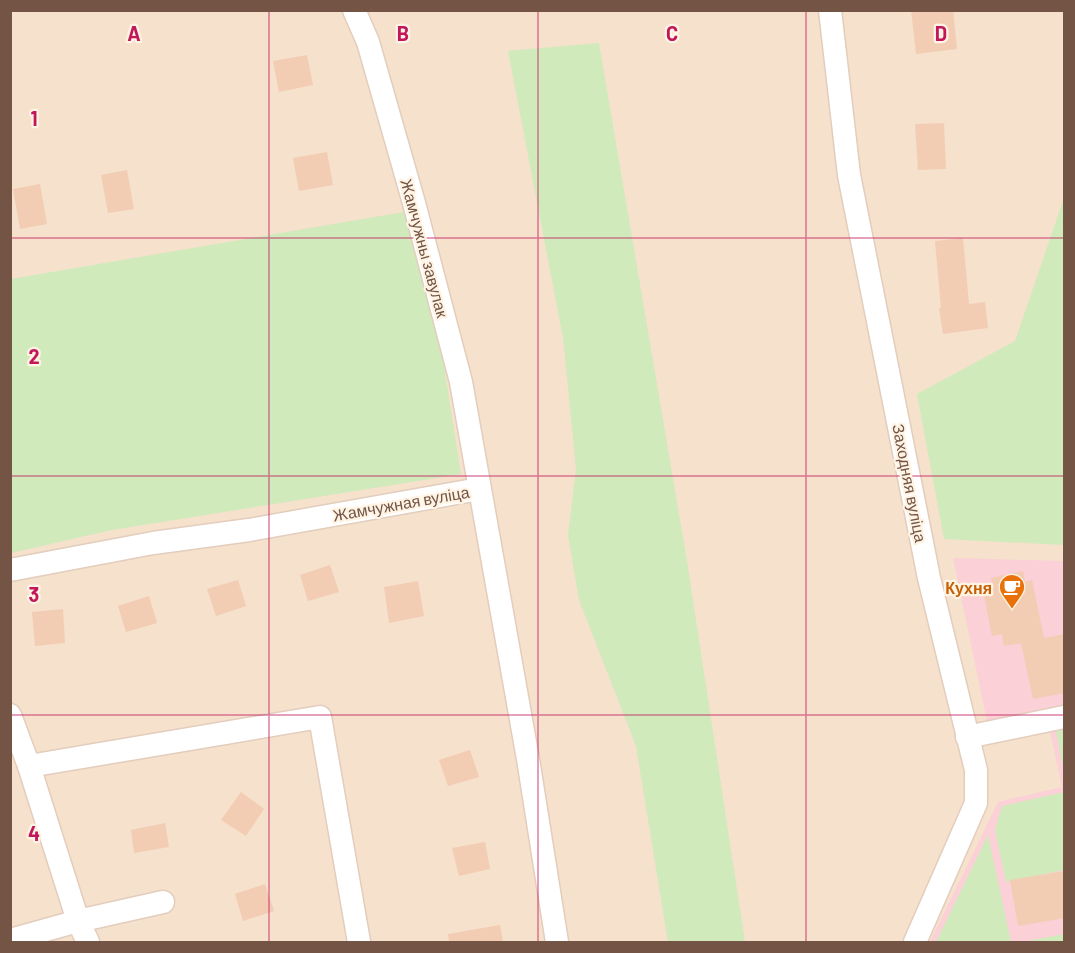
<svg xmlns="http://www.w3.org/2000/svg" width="1075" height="953" viewBox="0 0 1075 953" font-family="Barlow,sans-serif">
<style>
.residential{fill:#f5e1cc}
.medical{fill:#fbd0d6}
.green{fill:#d0eabc}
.building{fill:#f3ccb4}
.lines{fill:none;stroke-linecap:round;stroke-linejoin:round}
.minor-casing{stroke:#e3cdbd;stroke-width:25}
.minor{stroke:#fff;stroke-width:22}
.grid{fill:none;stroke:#c2185b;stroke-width:1.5;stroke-opacity:0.55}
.labels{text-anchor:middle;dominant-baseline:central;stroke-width:4.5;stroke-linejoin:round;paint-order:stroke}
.street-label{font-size:16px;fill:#735445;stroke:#fff4e4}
.food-label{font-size:16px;font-weight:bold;fill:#c56008;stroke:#fff4e4;text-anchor:end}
.grid-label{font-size:20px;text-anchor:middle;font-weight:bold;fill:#c2185b;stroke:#fff4e4;stroke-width:4.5;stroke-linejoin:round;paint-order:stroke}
</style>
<rect width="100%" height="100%" fill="#fdf0dd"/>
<path class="residential" d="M 10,11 L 1064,11 L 1064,942 L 11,942 Z"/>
<path class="medical" d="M 953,558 L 1064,561 L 1064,942 L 930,942 L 998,802 L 1062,787 L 1046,713 L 988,726 Z"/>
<g class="green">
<path d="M 599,43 L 687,561 L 745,942 L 668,942 L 636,746 L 579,600 L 568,535 L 576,469 L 563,338 L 508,51 Z"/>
<path d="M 1064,198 L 1064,545 L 944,539 L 917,394 L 1015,341 Z"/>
<path d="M 404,212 L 442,353 L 461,474 L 112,530 L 11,553 L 11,279 Z"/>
<path d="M 1064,724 L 1064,772 L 1055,726 Z"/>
<path d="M 1064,792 L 1064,870 L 1006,882 L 995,830 L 1002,806 Z"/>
<path d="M 988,835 L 1011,942 L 936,942 Z"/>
<path d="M 1064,934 L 1064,942 L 1023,942 Z"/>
</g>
<g class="building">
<path d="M 911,10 L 953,10 L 957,49 L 916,54 Z"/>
<path d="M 307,55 L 313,85 L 279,92 L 273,61 Z"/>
<path d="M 944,123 L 946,169 L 918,170 L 915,124 Z"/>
<path d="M 327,152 L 333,185 L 299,191 L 293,158 Z"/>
<path d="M 127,170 L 134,209 L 108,213 L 101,175 Z"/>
<path d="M 40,184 L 47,224 L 20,229 L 13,189 Z"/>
<path d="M 963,238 L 969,304 L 985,302 L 988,328 L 943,334 L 939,308 L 941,308 L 935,241 Z"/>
<path d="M 330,565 L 339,592 L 308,601 L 300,575 Z"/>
<path d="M 1023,571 L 1025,582 L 1032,580 L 1044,638 L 1065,634 L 1065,693 L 1033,699 L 1021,643 L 1004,646 L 1002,634 L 992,636 L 982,586 L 992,584 L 991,578 Z"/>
<path d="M 238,580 L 246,606 L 216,616 L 207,589 Z"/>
<path d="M 418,581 L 424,616 L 389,623 L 384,587 Z"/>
<path d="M 149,596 L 157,623 L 126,632 L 118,606 Z"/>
<path d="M 63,609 L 65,643 L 35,646 L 32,612 Z"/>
<path d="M 470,750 L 479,777 L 448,786 L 439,760 Z"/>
<path d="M 241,792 L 264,809 L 246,836 L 221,820 Z"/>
<path d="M 165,823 L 169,847 L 134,853 L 131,830 Z"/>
<path d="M 485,842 L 490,869 L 459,876 L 452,848 Z"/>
<path d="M 1065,871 L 1065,918 L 1018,926 L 1010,880 Z"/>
<path d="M 265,884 L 274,911 L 243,921 L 235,894 Z"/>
<path d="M 500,925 L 503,942 L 449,942 L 448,934 Z"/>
</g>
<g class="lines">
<g class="minor-casing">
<g id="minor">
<path d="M 354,10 L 368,42 L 414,203 L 461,382 L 528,759 L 557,942"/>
<path d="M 830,10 L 849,175 L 929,578 L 976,770 L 976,803 L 915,942"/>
<path d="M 10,570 L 153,543 L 249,530 L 479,489"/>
<path d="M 10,715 L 29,766 L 78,921 L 88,942"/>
<path d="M 967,737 L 1064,717"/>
<path d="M 29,766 L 320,717 L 359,942"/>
<path d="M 10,940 L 78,921 L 163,902"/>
</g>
</g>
<use href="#minor" class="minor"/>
</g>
<path class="grid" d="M 269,10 L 269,942M 538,10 L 538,942M 806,10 L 806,942M 10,238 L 1064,238M 10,476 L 1064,476M 10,715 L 1064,715"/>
<defs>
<g id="cafe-pin" transform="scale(1.35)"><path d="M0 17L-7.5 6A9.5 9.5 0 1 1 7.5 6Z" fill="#e8710a" stroke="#fff4e4"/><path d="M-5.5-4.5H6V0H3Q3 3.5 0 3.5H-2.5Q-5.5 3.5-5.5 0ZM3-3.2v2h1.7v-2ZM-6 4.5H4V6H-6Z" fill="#fff"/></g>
</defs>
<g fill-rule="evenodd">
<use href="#cafe-pin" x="1012" y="587"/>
</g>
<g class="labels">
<g class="street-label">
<text transform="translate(425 248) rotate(75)">Жамчужны завулак</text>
<text transform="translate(910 483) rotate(79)">Заходняя вуліца</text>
<text transform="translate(401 503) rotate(-10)">Жамчужная вуліца</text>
</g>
<g class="food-label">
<text x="992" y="587">Кухня</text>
</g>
</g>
<g class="grid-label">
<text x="134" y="41">A</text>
<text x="403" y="41">B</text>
<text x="672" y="41">C</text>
<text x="941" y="41">D</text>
<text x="34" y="126">1</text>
<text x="34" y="364">2</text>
<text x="34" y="602">3</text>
<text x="34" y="841">4</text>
</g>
<rect width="1075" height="953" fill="none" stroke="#735445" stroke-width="24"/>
</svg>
